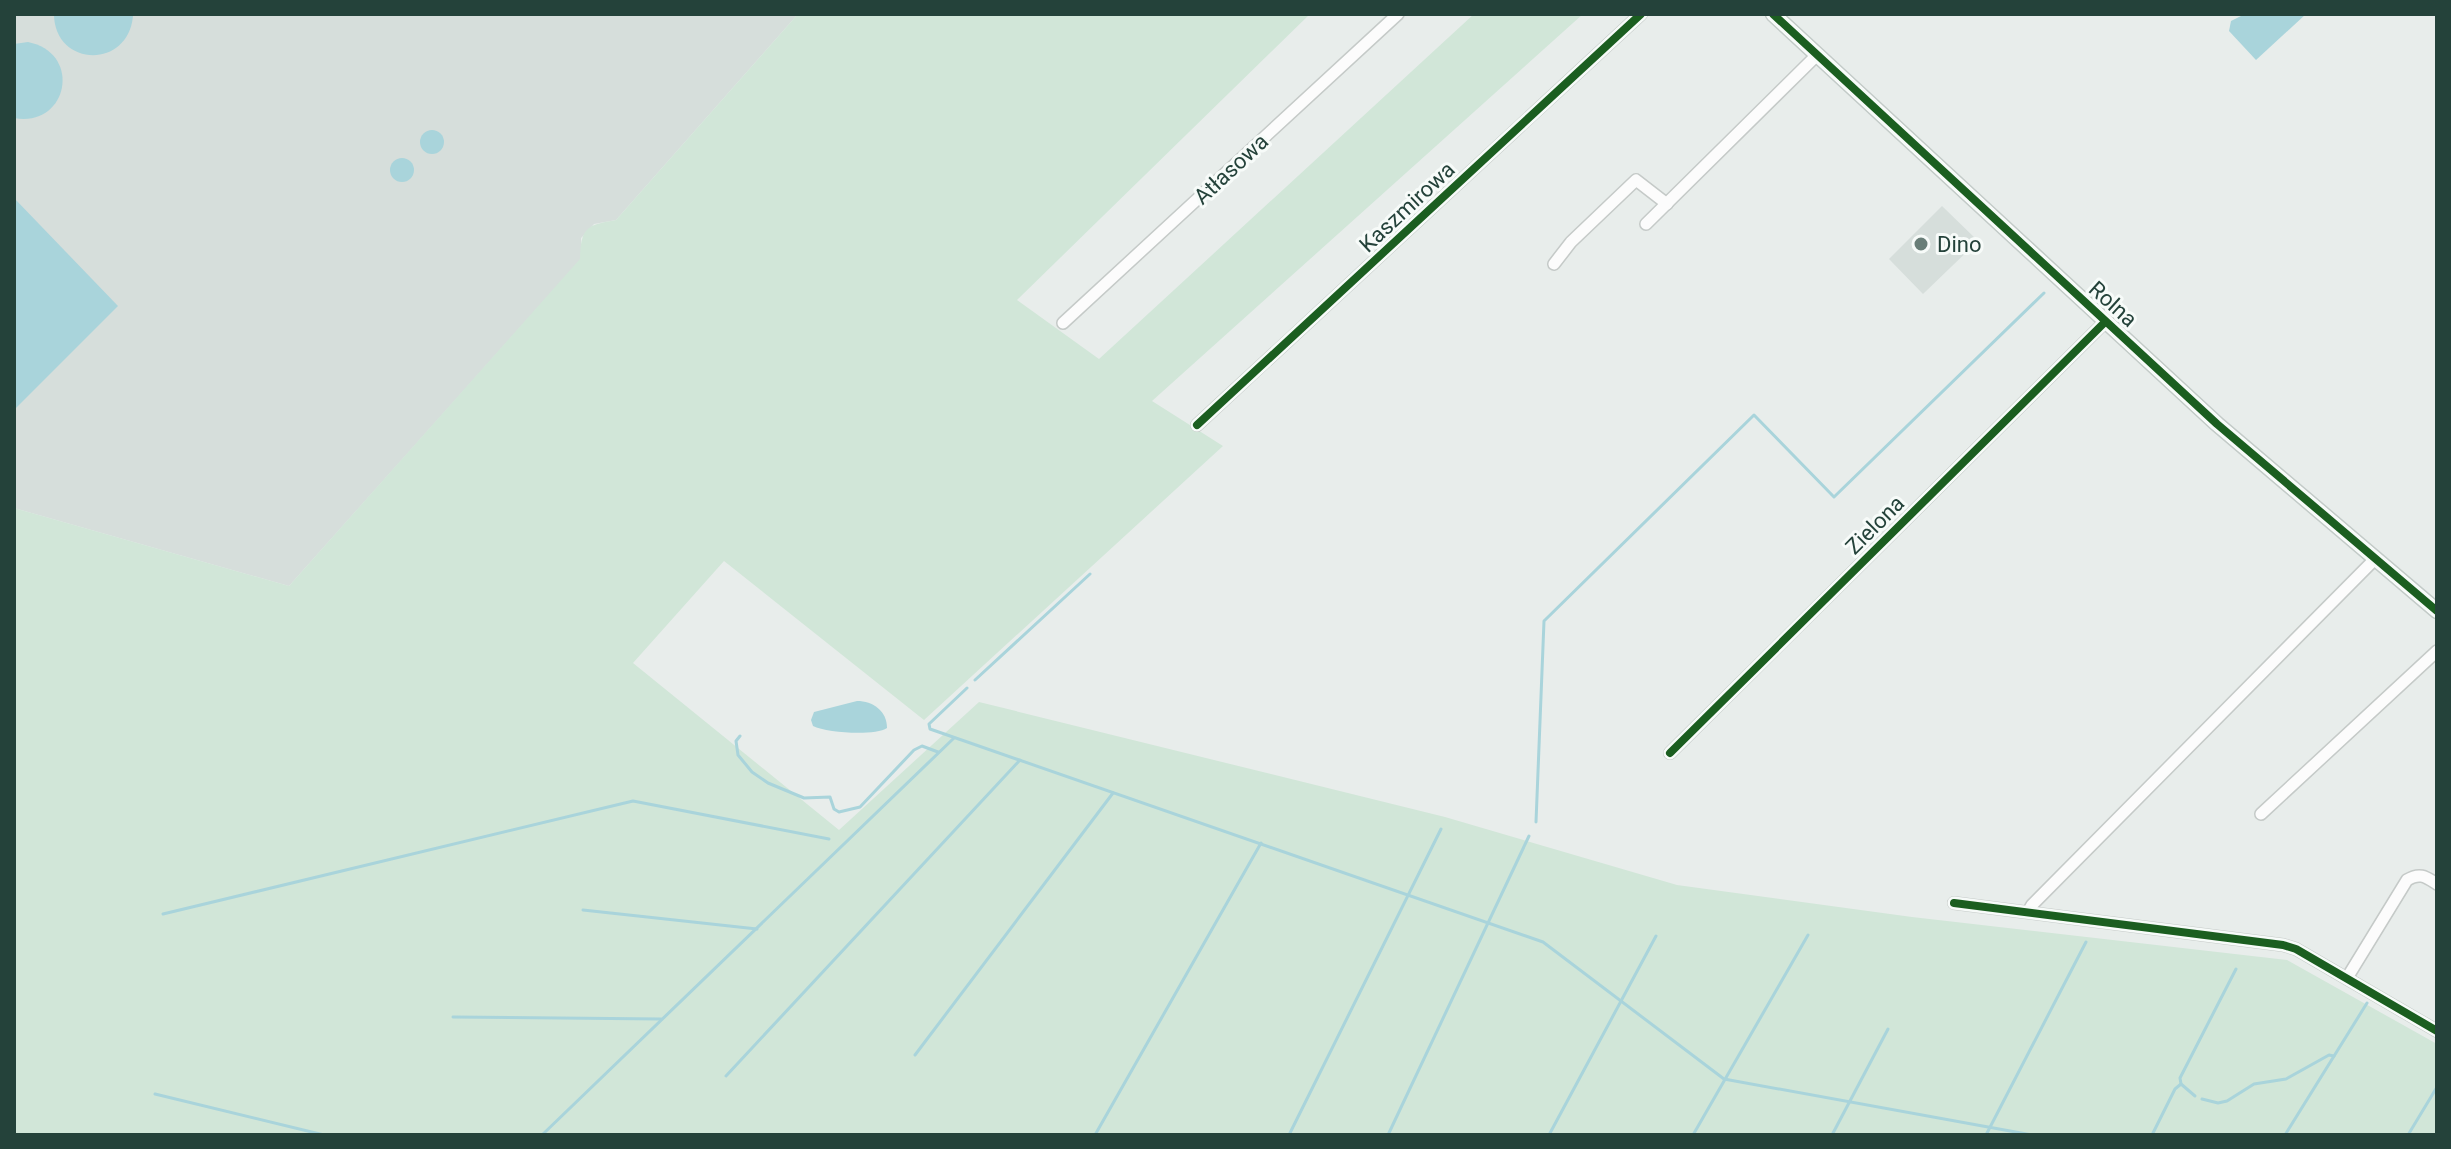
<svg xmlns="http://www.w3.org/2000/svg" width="2451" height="1149" viewBox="0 0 2451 1149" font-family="Roboto,sans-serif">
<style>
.built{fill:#d6dedb}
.green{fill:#d1e6d8}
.water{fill:#a9d4db}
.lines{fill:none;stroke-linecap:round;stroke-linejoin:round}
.stream{stroke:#a9d4db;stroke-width:3}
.street-casing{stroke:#c5cac8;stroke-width:14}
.secondary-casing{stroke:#c3cbc8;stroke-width:17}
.street{stroke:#fcfcfc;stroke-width:11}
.secondary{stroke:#fcfcfc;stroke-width:14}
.cycleway-casing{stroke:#f7fbf9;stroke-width:13}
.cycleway{stroke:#1b5e20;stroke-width:8}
.poi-dot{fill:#697e78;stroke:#f7fbf9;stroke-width:3}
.labels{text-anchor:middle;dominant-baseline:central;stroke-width:6;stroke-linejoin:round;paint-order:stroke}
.street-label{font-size:22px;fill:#24423a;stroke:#f7fbf9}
.poi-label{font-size:22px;fill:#24423a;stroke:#f7fbf9;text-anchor:start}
</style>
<rect width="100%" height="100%" fill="#e8edeb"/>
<g class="built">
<path d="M 14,14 L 798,14 L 616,220 L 594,224 L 585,234 L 581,238 L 581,259 L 289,586 L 14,508 Z"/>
<path d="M 1942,206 L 1978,241 L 1923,294 L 1889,259 Z"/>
</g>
<path class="green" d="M 798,14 L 1310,14 L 1017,300 L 1099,359 L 1474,14 L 1583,14 L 1152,401 L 1223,446 L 924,720 L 724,561 L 633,663 L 839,830 L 979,702 L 1445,817 L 1677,885 L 1912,917 L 2287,960 L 2437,1044 L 2437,1135 L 14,1135 L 14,508 L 289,586 L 580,259 C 581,228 586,225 616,220 Z"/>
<g class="water">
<path d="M 54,14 L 133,14 L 133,16 C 128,70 54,67 54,14 Z"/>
<path d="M 2245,14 L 2306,14 L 2256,60 L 2229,31 L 2231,21 Z"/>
<path d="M 28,42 C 83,53 68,128 14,118 L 14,44 Z"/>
<circle cx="432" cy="142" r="12"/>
<circle cx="402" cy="170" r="12"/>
<path d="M 14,198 L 118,306 L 14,410 Z"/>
<path d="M 857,701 C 873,701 887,711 887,728 C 875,736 827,733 813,726 L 811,720 L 814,712 Z"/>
</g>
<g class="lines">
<g class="stream">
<path d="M 975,680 L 1090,574"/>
<path d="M 967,688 L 929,724 L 930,729 L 1543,942 L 1724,1079 L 2032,1135"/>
<path d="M 740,736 L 736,741 L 738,755 L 752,772 L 768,783 L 804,798 L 830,797 L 834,809 L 839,812 L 860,807 L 914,750 L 922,746 L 938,752"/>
<path d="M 1536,822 L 1544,621 L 1754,415 L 1834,497 L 2044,293"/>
<path d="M 583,910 L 757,929"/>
<path d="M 163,914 L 633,801 L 829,839"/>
<path d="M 453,1017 L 661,1019"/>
<path d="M 915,1055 L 1113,793"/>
<path d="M 726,1076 L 1020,760"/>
<path d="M 2181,1084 L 2195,1096"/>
<path d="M 155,1094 L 324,1135"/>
<path d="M 2202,1099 L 2218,1103 L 2227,1101 L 2254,1084 L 2286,1079 L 2329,1055 L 2334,1056"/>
<path d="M 542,1135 L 954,738"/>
<path d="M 1095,1135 L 1261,843"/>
<path d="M 1289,1135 L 1441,829"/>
<path d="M 1388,1135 L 1529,836"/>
<path d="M 1549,1135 L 1656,936"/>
<path d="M 1693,1135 L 1808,935"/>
<path d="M 1832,1135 L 1888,1029"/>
<path d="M 1986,1135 L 2086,942"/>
<path d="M 2152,1135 L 2175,1089 L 2181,1084 L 2180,1078 L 2236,969"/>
<path d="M 2285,1135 L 2367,1003"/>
<path d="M 2408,1135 L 2437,1087"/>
</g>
<g class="street-casing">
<g id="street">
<path d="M 1646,224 L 1817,55"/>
<path d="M 1554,264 L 1571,242 L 1636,180 L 1667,204"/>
<path d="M 1063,323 L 1398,14"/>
<path d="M 1197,425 L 1641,14"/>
<path d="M 1670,753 L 2105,322"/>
<path d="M 2261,814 L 2437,651"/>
<path d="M 1954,903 L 2283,945 L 2296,949 L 2437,1031"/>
<path d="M 2028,912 L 2032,905 L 2375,559"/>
<path d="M 2347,978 L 2407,880 C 2420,872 2426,877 2437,884"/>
</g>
</g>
<g class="secondary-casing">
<path id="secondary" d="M 1773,14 L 2217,424 L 2437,611"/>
</g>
<use href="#street" class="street"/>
<use href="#secondary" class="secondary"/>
<g class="cycleway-casing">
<g id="cycleway">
<path d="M 1773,14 L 2217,424 L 2437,611"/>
<path d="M 1197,425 L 1641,14"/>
<path d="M 1670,753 L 2105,322"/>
<path d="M 1954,903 L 2283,945 L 2296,949 L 2437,1031"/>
</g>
</g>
<use href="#cycleway" class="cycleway"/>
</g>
<circle class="poi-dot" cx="1921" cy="244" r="8"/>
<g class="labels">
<g class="street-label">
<text transform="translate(1231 169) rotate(-43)">Atłasowa</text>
<text transform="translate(1407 207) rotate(-43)">Kaszmirowa</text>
<text transform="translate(2113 304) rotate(42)">Rolna</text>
<text transform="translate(1875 525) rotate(-45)">Zielona</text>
</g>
<g class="poi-label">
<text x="1937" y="244">Dino</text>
</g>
</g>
<rect width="2451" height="1149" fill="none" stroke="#24423a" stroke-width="32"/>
</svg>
